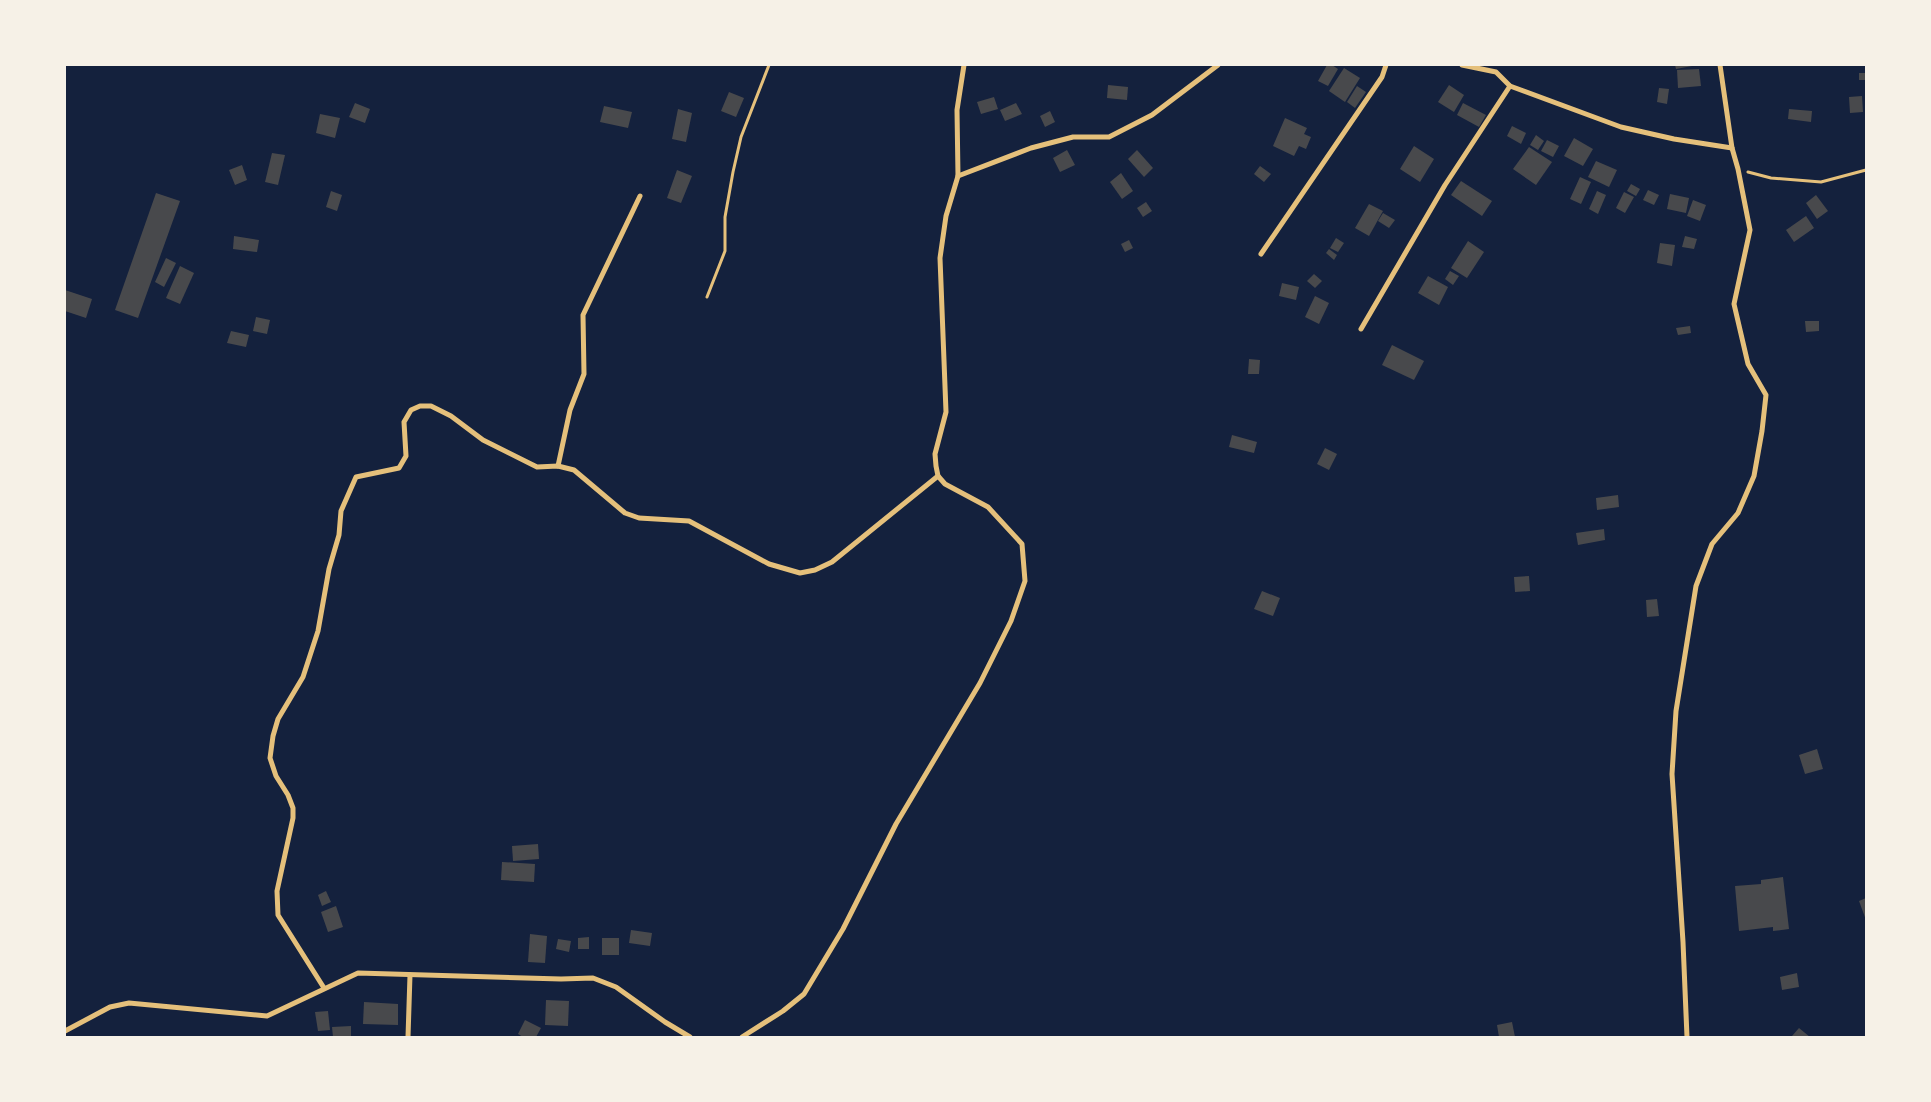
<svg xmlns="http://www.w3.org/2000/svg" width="1931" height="1102" viewBox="0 0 1931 1102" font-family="'Archivo Narrow',sans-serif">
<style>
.building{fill:#48494c}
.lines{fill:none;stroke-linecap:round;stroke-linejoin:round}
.path{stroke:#e5c07b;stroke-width:3}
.minor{stroke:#e5c07b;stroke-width:5}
</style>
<rect width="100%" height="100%" fill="#14213d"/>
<g class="building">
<path d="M 1327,65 L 1332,65 L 1338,69 L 1328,86 L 1318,81 Z"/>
<path d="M 1675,65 L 1692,65 L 1692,66 L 1676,69 Z"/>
<path d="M 1344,68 L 1360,78 L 1345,102 L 1329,91 Z"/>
<path d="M 1699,69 L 1701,86 L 1678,88 L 1677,70 Z"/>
<rect x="1859" y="73" width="7" height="7"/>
<path d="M 1108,85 L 1128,87 L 1127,100 L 1107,98 Z"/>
<path d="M 1449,85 L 1464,95 L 1454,112 L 1438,102 Z"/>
<path d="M 1357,86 L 1366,92 L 1355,108 L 1347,102 Z"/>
<path d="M 1659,88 L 1669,89 L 1667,104 L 1657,102 Z"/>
<path d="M 729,92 L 744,98 L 736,117 L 721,111 Z"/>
<path d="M 1862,96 L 1863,112 L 1850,113 L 1849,97 Z"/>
<path d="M 994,97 L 998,109 L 981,114 L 977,102 Z"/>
<path d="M 355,103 L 370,109 L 365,123 L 349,117 Z"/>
<path d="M 1016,103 L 1022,114 L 1005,121 L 1000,110 Z"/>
<path d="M 1463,103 L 1486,115 L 1479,127 L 1457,115 Z"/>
<path d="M 604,106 L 632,112 L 628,128 L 600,122 Z"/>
<path d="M 678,109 L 692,113 L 686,142 L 672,139 Z"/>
<path d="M 1789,109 L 1812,111 L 1811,122 L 1788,119 Z"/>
<path d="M 1050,111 L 1055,122 L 1045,127 L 1040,116 Z"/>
<path d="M 320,114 L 340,118 L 335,138 L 316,133 Z"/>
<path d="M 1285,118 L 1307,128 L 1304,134 L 1311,137 L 1306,149 L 1299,146 L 1294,156 L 1273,146 Z"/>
<path d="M 1512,126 L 1526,133 L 1521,144 L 1507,136 Z"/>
<path d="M 1536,135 L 1544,141 L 1538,150 L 1530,145 Z"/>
<path d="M 1574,138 L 1593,149 L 1583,166 L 1564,156 Z"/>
<path d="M 1547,140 L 1559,146 L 1553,157 L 1541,151 Z"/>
<path d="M 1414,146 L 1434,159 L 1420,182 L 1400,169 Z"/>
<path d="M 1529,147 L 1552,162 L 1536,185 L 1513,169 Z"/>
<path d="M 1067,150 L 1075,165 L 1060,172 L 1053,158 Z"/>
<path d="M 1137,150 L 1153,168 L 1144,177 L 1128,159 Z"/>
<path d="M 272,153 L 285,155 L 278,185 L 265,182 Z"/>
<path d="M 1596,161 L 1617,170 L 1609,187 L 1588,177 Z"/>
<path d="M 242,165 L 247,180 L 235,185 L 229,170 Z"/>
<path d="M 1260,166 L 1271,174 L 1264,182 L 1254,174 Z"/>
<path d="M 677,170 L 692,176 L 681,203 L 667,198 Z"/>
<path d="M 1121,173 L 1133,191 L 1122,199 L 1110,182 Z"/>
<path d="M 1580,177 L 1591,182 L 1581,204 L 1570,199 Z"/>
<path d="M 1461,181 L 1492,201 L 1482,216 L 1451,195 Z"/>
<path d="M 1631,184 L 1640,189 L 1636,196 L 1627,191 Z"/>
<path d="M 1648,190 L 1659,195 L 1654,205 L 1643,200 Z"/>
<path d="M 331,191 L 342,195 L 337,211 L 326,207 Z"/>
<path d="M 1597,191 L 1606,195 L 1598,214 L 1589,209 Z"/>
<path d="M 1624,192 L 1634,197 L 1625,213 L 1616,208 Z"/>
<path d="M 156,193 L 180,201 L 138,318 L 115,310 Z"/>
<path d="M 1670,194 L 1689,198 L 1686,213 L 1667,209 Z"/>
<path d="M 1816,195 L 1828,211 L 1817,219 L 1806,203 Z"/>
<path d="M 1693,200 L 1706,205 L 1700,221 L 1687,216 Z"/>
<path d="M 1146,202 L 1152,211 L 1143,217 L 1137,208 Z"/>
<path d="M 1369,204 L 1383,211 L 1369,236 L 1355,228 Z"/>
<path d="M 1383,213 L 1395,220 L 1389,228 L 1378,221 Z"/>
<path d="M 1806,216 L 1814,228 L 1794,242 L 1786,230 Z"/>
<path d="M 234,236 L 259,240 L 257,252 L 233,249 Z"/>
<path d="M 1685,236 L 1697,239 L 1694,249 L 1682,247 Z"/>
<path d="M 1336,238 L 1344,243 L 1338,252 L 1330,248 Z"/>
<path d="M 1129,240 L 1133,248 L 1125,252 L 1121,244 Z"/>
<path d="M 1468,241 L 1484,252 L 1467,278 L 1451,268 Z"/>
<path d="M 1660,243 L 1675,245 L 1672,266 L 1657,263 Z"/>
<path d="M 1329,249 L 1337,255 L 1334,260 L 1326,253 Z"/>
<path d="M 166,258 L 176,263 L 164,287 L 155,282 Z"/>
<path d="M 180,266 L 194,273 L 180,304 L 166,298 Z"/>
<path d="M 1450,271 L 1459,276 L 1453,285 L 1445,279 Z"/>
<path d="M 1314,274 L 1322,281 L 1315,288 L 1307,281 Z"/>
<path d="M 1428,276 L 1448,287 L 1439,305 L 1418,293 Z"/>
<path d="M 1282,283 L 1299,287 L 1296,300 L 1279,296 Z"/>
<path d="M 65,290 L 92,299 L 86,318 L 65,311 Z"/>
<path d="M 1315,296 L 1329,303 L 1319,324 L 1305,317 Z"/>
<path d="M 256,317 L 270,320 L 267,334 L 253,331 Z"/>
<path d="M 1805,321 L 1819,321 L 1819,331 L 1806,332 Z"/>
<path d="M 1690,326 L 1691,333 L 1678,335 L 1676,328 Z"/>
<path d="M 231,331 L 249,335 L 246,347 L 227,343 Z"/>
<path d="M 1392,345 L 1424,361 L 1414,380 L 1382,365 Z"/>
<path d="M 1249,359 L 1260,360 L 1259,374 L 1248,374 Z"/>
<path d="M 1232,435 L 1257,442 L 1254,453 L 1229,447 Z"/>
<path d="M 1325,448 L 1337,454 L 1329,470 L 1317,464 Z"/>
<path d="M 1618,495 L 1619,507 L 1597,510 L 1596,498 Z"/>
<path d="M 1604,529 L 1605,540 L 1578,545 L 1576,533 Z"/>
<path d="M 1529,576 L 1530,591 L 1515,592 L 1514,577 Z"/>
<path d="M 1262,591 L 1280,598 L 1273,616 L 1254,609 Z"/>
<path d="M 1657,599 L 1659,616 L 1647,617 L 1646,600 Z"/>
<path d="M 1817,749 L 1823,769 L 1805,774 L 1799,755 Z"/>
<path d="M 538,844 L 539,859 L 513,861 L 512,846 Z"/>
<path d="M 502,862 L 535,864 L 534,882 L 501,880 Z"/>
<path d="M 1783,877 L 1789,929 L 1773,931 L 1773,927 L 1739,931 L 1735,886 L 1761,884 L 1761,880 Z"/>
<path d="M 326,891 L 331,902 L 322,906 L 318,895 Z"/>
<path d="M 1866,898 L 1866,920 L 1859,901 Z"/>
<path d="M 336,906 L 343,927 L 328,932 L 321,912 Z"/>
<path d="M 631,930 L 652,933 L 650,946 L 629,943 Z"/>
<path d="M 530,934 L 547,936 L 545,963 L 528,962 Z"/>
<path d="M 589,937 L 589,949 L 578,949 L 578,938 Z"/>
<rect x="602" y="938" width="17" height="17"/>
<path d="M 558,939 L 571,941 L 569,952 L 556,949 Z"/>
<path d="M 1797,973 L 1799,987 L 1782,990 L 1780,977 Z"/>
<path d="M 546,1000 L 569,1001 L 568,1026 L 545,1025 Z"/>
<path d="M 364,1002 L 398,1004 L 398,1025 L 363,1024 Z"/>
<path d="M 328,1011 L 330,1030 L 318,1031 L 315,1012 Z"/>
<path d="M 525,1020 L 541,1028 L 536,1037 L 523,1037 L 518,1034 Z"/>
<path d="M 1512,1022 L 1515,1037 L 1499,1037 L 1497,1025 Z"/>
<path d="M 351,1026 L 351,1037 L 333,1037 L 332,1027 Z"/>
<path d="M 1799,1028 L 1810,1037 L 1792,1036 Z"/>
</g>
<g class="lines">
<g class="path">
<path d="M 1748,172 L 1771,178 L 1821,182 L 1866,170"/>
<path d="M 707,297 L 725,251 L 725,217 L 733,172 L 741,137 L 769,65"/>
</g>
<g class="minor">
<path d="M 1462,65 L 1496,72 L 1510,86 L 1621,127 L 1674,139 L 1732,148"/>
<path d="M 958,176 L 1031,148 L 1073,137 L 1109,137 L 1152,115 L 1218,65"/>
<path d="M 1261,254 L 1382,77 L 1386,65"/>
<path d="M 1361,329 L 1445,185 L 1510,86"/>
<path d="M 558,466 L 570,410 L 584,374 L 583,315 L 640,196"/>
<path d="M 324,988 L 278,915 L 277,891 L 293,818 L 293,808 L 288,795 L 276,776 L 270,758 L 273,736 L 278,719 L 303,677 L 318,631 L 329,569 L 339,535 L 341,511 L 356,477 L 399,468 L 406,456 L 404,422 L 411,410 L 420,406 L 431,406 L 451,416 L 483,440 L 537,467 L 558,466 L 574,470 L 625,513 L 639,518 L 689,521 L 769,564 L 800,573 L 815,570 L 832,562 L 938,476"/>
<path d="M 65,1031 L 110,1007 L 129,1003 L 267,1016 L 358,973 L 561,979 L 593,978 L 616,987 L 665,1022 L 690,1037"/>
<path d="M 408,1037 L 410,975"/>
<path d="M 742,1037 L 783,1011 L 804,994 L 843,929 L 896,824 L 980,683 L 1011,621 L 1025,581 L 1022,544 L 988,507 L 945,484 L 938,476 L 936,466 L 935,454 L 946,412 L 940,258 L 946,216 L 958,176 L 957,110 L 964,65"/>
<path d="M 1687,1037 L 1683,942 L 1672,774 L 1676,711 L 1696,586 L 1712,544 L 1738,513 L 1754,476 L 1762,431 L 1766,395 L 1748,364 L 1734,304 L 1750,230 L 1738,169 L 1732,148 L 1720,65"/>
</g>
</g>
<rect width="1931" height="1102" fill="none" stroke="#f6f1e7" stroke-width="132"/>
</svg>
